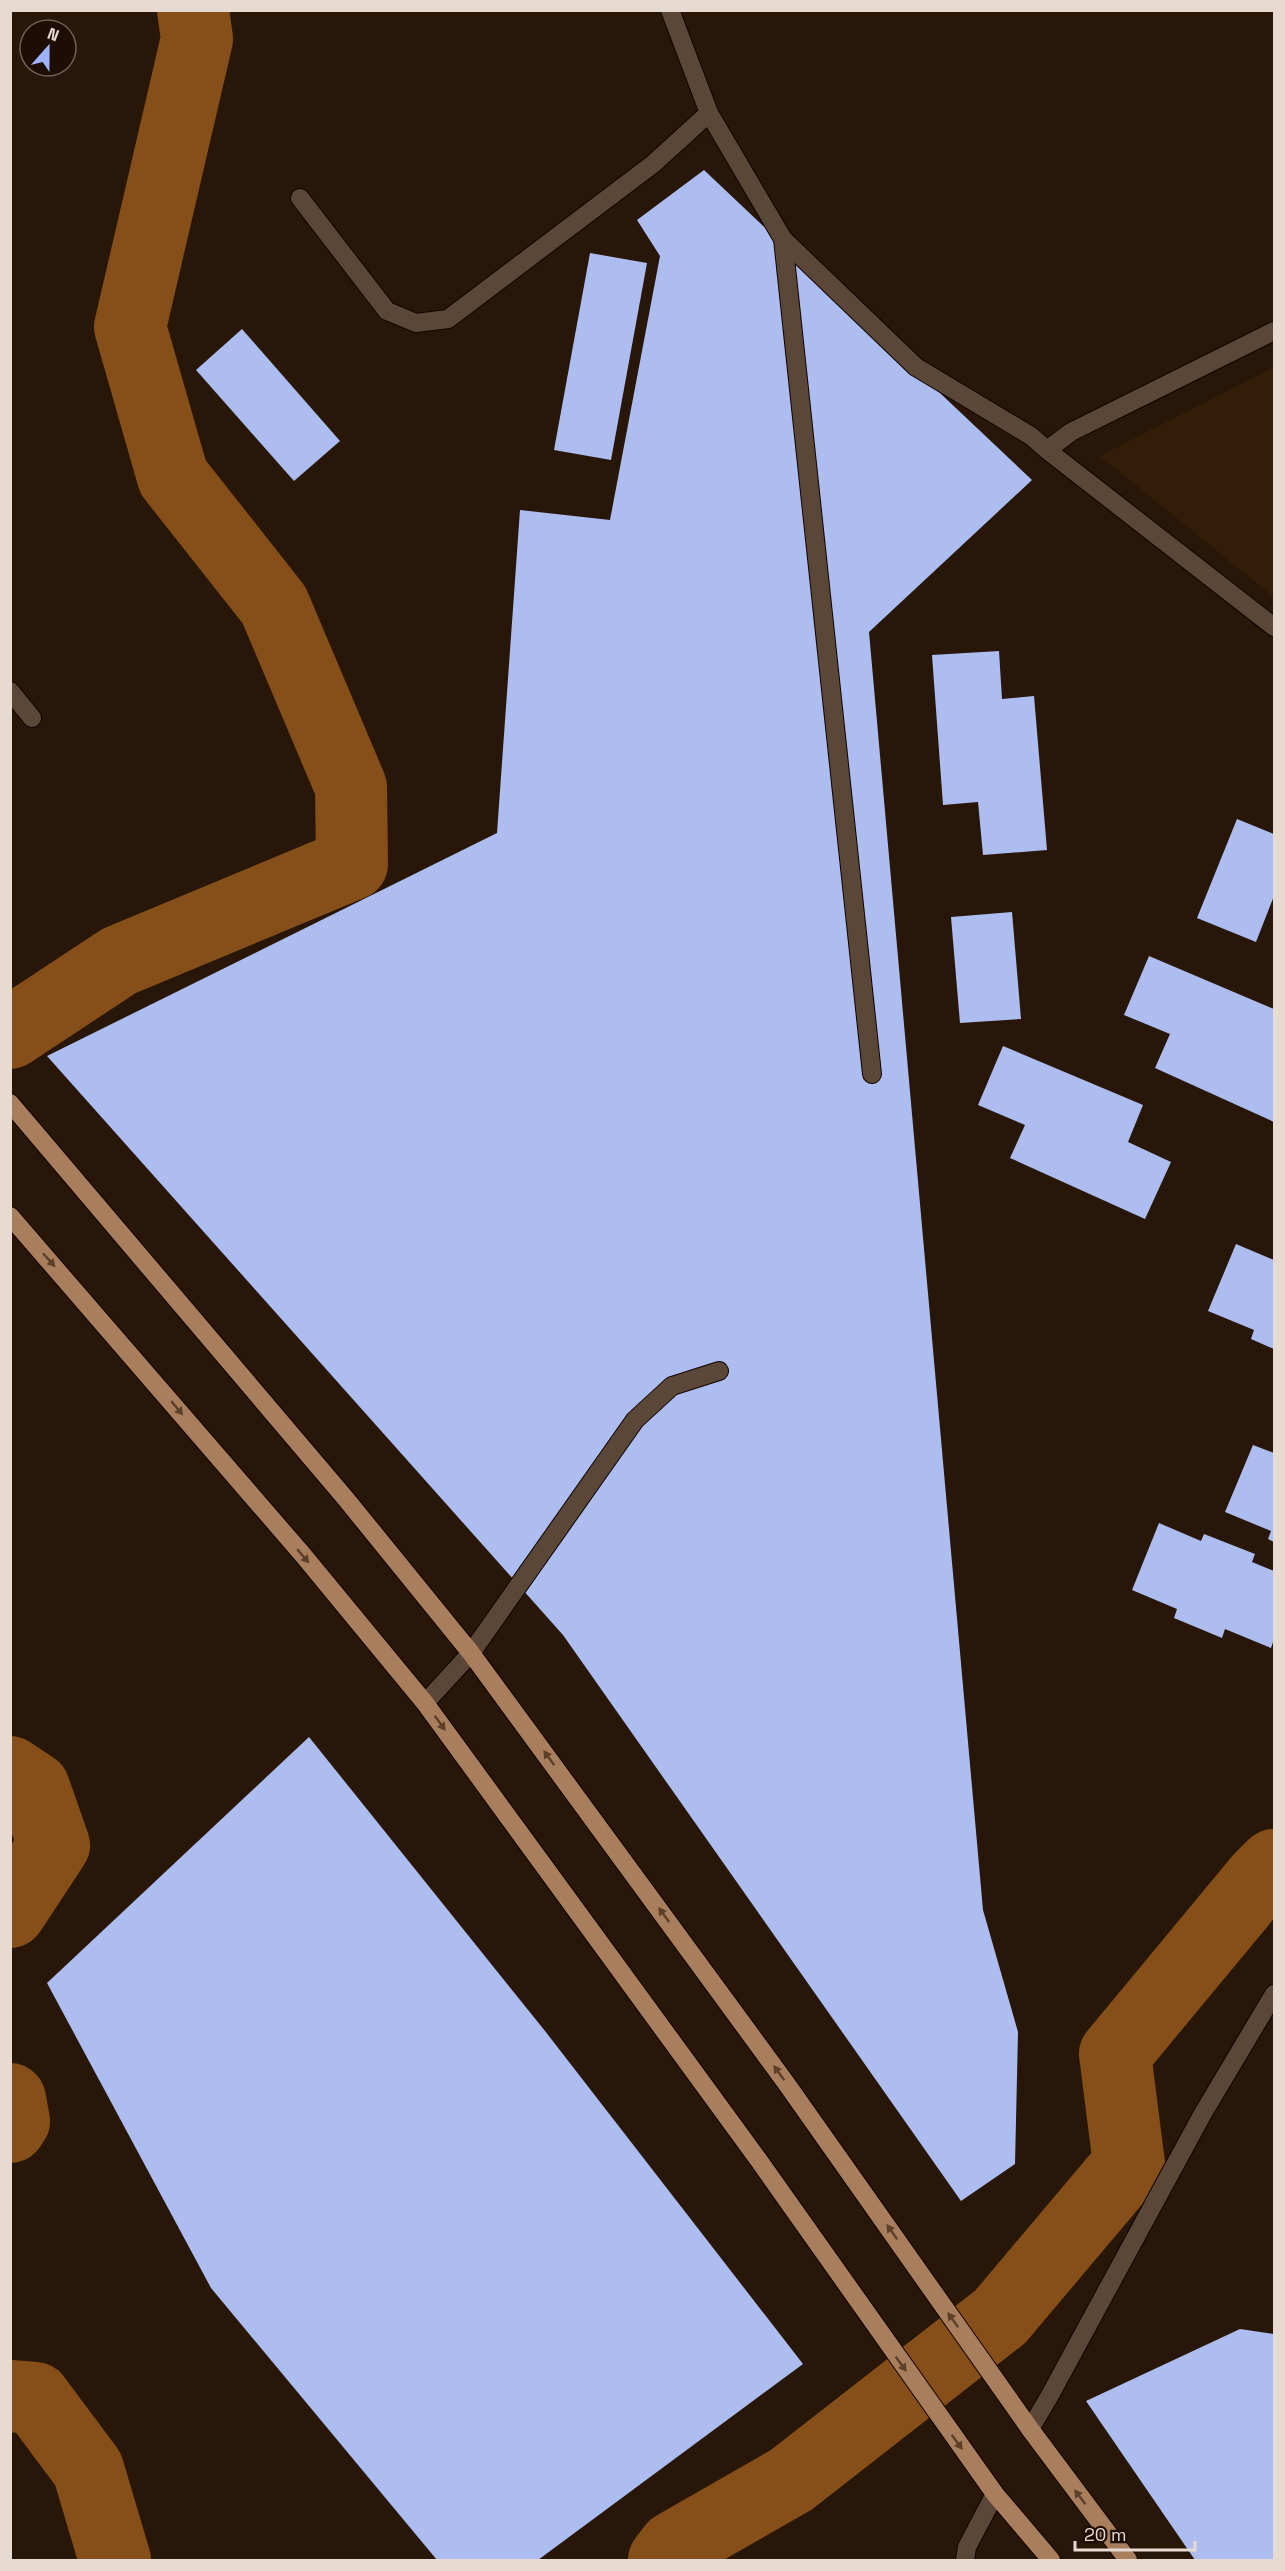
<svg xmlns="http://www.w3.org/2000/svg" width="1285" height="2571" viewBox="0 0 1285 2571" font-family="'Space Grotesk',sans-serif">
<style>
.built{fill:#331c08}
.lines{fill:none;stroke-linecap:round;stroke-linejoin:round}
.river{stroke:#864e19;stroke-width:72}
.building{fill:#aebdf0}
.lane-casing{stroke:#100300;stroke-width:20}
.street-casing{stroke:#100300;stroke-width:20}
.primary-casing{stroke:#100300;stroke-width:20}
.lane{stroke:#5b4737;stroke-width:18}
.street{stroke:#5b4737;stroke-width:18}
.primary{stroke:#a97e5c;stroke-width:18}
.oneway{fill:#5d402a}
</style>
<rect width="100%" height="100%" fill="#281708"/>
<path class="built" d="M 1274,367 L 1274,597 L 1100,456 Z"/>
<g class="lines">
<g class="river">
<path d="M 10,1033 L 119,961 L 352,864 L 351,787 L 274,605 L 173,477 L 130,327 L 197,39 L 193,10"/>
<path d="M 10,1772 L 34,1788 L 54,1845 L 10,1912"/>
<path d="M 10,2099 L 14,2121 L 10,2127"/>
<path d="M 10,2396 L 35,2398 L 88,2469 L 115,2560"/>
<path d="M 664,2560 L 674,2547 L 791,2480 L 1000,2317 L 1129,2164 L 1115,2054 L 1260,1879 L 1274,1865"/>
</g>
</g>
<g class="building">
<path d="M 704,170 L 1032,480 L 869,632 L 983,1910 L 1018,2032 L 1015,2164 L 961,2201 L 563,1635 L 47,1056 L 497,833 L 520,510 L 610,520 L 660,256 L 637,220 Z"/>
<path d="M 590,253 L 647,263 L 611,460 L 554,450 Z"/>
<path d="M 242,329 L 340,441 L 294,481 L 196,370 Z"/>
<path d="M 999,651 L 1002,699 L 1034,696 L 1047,850 L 983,855 L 978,802 L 943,805 L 932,655 Z"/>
<path d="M 1237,819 L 1274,834 L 1274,896 L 1256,942 L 1197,918 Z"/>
<path d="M 1012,912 L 1021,1019 L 960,1023 L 951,917 Z"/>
<path d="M 1149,956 L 1274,1009 L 1274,1122 L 1155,1068 L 1170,1034 L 1124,1015 Z"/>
<path d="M 1003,1046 L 1143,1105 L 1128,1142 L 1171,1162 L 1145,1219 L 1010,1158 L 1025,1125 L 978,1105 Z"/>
<path d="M 1236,1244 L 1274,1260 L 1274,1349 L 1251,1339 L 1254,1330 L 1208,1311 Z"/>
<path d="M 1253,1445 L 1274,1453 L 1274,1542 L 1268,1539 L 1271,1531 L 1225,1512 Z"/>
<path d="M 1159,1523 L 1201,1541 L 1204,1534 L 1255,1554 L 1252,1562 L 1274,1571 L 1274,1639 L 1271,1648 L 1225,1629 L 1222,1638 L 1174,1618 L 1177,1609 L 1132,1590 Z"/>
<path d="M 309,1737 L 545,2031 L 803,2364 L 538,2560 L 437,2560 L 211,2288 L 47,1983 Z"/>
<path d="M 1240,2329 L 1274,2334 L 1274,2560 L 1195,2560 L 1086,2401 Z"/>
</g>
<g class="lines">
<g class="lane-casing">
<path id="lane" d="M 425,1703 L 471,1653 L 635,1420 L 672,1386 L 719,1371"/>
</g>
<g class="street-casing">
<g id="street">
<path d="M 670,10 L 709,113 L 783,239 L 916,367 L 1031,436 L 1047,450 L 1071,432 L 1274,331"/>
<path d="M 300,198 L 387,311 L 416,323 L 448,319 L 653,164 L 709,113"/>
<path d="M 783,239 L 872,1074"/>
<path d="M 1047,450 L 1274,627"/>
<path d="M 10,691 L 32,718"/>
<path d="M 1030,2429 L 1049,2397 L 1202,2115 L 1274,1994"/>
<path d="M 965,2560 L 967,2547 L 995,2494"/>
</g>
</g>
<g class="primary-casing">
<g id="primary">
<path d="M 10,1103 L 346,1499 L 471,1653 L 786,2083 L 1030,2429 L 1128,2560"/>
<path d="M 10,1216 L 303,1555 L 425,1703 L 760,2162 L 995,2494 L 1051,2560"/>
</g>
</g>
<use href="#lane" class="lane"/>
<use href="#street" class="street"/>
<use href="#primary" class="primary"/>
</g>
<defs><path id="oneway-solid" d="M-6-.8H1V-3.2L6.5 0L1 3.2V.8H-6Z" transform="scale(1.5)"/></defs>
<g class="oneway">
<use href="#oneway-solid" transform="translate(49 1260) rotate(49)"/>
<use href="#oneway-solid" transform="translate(177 1408) rotate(50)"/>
<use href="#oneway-solid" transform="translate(303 1556) rotate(50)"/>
<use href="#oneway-solid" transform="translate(440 1723) rotate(54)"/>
<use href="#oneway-solid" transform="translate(549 1758) rotate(-126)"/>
<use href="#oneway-solid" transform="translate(664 1915) rotate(-126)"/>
<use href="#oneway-solid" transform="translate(779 2073) rotate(-126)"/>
<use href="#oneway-solid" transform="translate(892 2232) rotate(-125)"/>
<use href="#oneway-solid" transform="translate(953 2320) rotate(-125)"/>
<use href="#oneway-solid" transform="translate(901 2364) rotate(54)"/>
<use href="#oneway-solid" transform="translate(957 2442) rotate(54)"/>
<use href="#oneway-solid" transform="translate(1080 2497) rotate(-127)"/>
</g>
<rect width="1285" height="2571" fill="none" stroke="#e7dad1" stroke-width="24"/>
<g transform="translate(48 48) rotate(21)"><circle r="28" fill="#1e0d02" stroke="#6e5f55" stroke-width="1.5"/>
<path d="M0-4.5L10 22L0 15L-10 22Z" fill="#9fb3fd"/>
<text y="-9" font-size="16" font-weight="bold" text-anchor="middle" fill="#e7dad1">N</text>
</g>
<path d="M1075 2541v9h120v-9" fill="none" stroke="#e7dad1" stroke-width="3"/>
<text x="1084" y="2541" font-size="18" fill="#e7dad1" stroke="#1e0d02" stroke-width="4.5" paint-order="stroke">20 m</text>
</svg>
